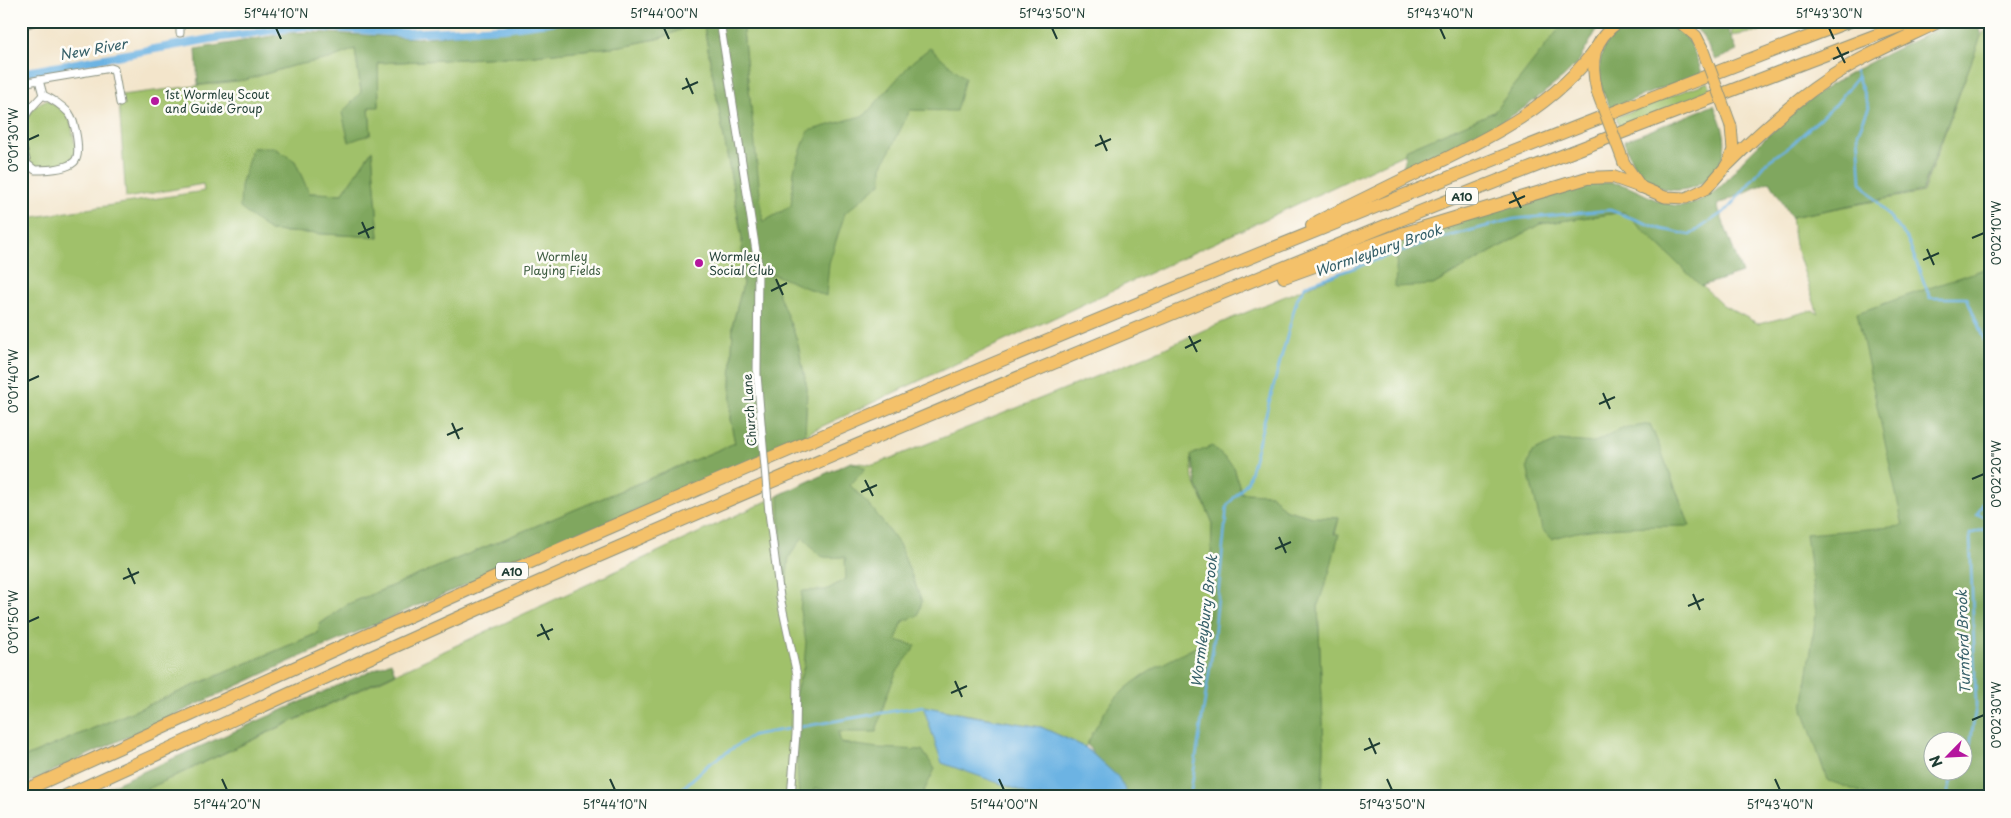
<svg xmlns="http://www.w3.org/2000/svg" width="2011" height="818" viewBox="0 0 2011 818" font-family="'Playpen Sans',sans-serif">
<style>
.green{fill:#a0c16a;stroke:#607f4f;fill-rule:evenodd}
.forest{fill:#80a75e;stroke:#507249;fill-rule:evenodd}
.water{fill:#6cb3e3;stroke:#46788c}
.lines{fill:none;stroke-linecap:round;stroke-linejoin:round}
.stream{stroke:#6cb3e3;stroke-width:2.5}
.canal{stroke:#6cb3e3;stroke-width:8}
.street-casing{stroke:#899180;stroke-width:9}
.primary-casing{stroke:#899180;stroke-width:13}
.highway-casing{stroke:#899180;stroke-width:14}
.street{stroke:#fff;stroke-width:7}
.primary{stroke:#f4c16a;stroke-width:11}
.highway{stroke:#f4c16a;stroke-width:12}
.street-bridge-casing{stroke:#899180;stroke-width:9;stroke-linecap:butt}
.primary-bridge-casing{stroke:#899180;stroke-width:13;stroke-linecap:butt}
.street-bridge{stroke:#fff;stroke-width:7}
.primary-bridge{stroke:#f4c16a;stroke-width:11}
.ticks{fill:none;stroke:#1f3d34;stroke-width:2}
.poi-dot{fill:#b5179e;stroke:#fdfcf7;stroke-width:2}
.labels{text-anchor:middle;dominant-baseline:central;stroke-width:5;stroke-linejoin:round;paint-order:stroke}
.shield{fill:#fdfcf7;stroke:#62766e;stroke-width:1}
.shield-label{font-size:11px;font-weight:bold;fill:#1f3d34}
.poi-label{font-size:12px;fill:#1f3d34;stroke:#fdfcf7;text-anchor:start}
.park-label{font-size:12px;fill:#3f5e42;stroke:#fdfcf7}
.street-label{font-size:12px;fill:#1f3d34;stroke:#fdfcf7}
.water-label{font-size:14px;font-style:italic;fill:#366069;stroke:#fdfcf7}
.neatline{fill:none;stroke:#1f3d34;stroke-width:2}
.ticks-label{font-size:12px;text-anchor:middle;fill:#1f3d34}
</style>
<rect width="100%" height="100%" fill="#fdfcf7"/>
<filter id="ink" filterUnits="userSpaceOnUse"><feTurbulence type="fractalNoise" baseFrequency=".02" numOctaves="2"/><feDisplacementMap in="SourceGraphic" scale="10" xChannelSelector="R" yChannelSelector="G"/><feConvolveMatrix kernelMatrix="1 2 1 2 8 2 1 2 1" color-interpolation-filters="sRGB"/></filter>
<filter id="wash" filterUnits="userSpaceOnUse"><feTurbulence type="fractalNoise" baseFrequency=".0096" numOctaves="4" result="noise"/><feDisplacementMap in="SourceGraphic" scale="20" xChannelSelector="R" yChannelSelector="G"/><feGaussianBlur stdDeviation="1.12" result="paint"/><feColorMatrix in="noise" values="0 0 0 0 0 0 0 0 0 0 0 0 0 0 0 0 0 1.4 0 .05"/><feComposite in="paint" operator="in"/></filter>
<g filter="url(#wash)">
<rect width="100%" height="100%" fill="#f3e5cb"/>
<g class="green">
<path d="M 701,21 L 703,21 L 742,238 L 743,284 L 733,323 L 730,419 L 735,443 L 346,605 L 320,624 L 318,633 L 21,759 L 21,219 L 204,191 L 203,184 L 126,198 L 119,104 L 121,95 L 245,80 L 292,66 L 330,58 L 355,49 L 361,92 L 371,134 L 369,107 L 379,106 L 378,63 L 525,56 L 622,46 L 661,38 ZM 253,148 L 295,161 L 308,193 L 342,194 L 372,151 L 379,237 L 270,231 L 241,186 Z"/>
<path d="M 742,21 L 1567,21 L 1494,112 L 812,431 L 805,437 L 807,388 L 797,340 L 767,268 Z"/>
<path d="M 1730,21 L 1762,21 L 1763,31 L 1732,36 Z"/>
<path d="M 1990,25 L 1990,797 L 1322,797 L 1324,747 L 1318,605 L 1339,518 L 1312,517 L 1284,509 L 1271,494 L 1241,493 L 1234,467 L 1212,447 L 1191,456 L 1193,479 L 1212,521 L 1210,610 L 1202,644 L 1116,699 L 1085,747 L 1041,727 L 923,707 L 1021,791 L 1032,797 L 130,797 L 851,462 L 874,465 L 1152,354 L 1204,330 L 1401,248 L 1433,285 L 1540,224 L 1624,212 L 1723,305 L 1759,324 L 1813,310 L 1818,314 L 1795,245 L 1791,217 L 1923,192 L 1981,36 ZM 1934,740 L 1964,740 L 1964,770 L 1934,770 Z"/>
<path d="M 1708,82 L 1712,92 L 1619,127 L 1616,117 Z"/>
<path d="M 47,100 C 54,104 67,111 70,119 C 72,123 72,130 73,134 C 75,145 80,159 65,163 C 58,166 42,170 35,167 C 25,162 22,139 23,128 C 25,118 36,102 47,100 Z"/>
</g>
<g class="forest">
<path d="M 595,21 L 701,21 L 661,38 L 622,46 L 525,56 L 378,63 L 379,107 L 369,107 L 371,134 L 349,142 L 342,113 L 361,92 L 355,49 L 329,59 L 292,66 L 245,80 L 198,85 L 196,49 L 290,33 L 310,32 L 417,38 Z"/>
<path d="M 703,21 L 742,21 L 763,222 L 791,206 L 794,170 L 808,131 L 865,115 L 913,61 L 930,48 L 965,78 L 956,111 L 910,110 L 882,167 L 882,182 L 845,213 L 829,263 L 826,296 L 770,273 L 797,340 L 807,388 L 805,437 L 293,660 L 21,786 L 21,759 L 318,633 L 320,624 L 346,605 L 735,443 L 730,419 L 733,323 L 743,284 L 742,238 Z"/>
<path d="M 1565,21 L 1602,21 L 1577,64 L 1564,77 L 1527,106 L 1494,127 L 1403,175 L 1405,150 L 1494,112 Z"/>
<path d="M 1638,21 C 1681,21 1689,34 1702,73 L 1610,108 C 1607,101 1603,93 1601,86 C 1594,56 1608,29 1638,21 Z"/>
<path d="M 1689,21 L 1723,21 L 1727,27 L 1737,51 L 1715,60 L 1702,35 Z"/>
<path d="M 1954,21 L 1977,21 L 1981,36 L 1922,191 L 1791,217 L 1770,181 L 1717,205 L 1742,273 L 1701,286 L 1624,212 L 1540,224 L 1433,285 L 1395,287 L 1398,239 L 1583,185 C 1595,184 1608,181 1620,184 C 1642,190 1665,210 1689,205 C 1693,204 1698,201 1702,199 C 1728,186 1730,173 1748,155 C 1773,130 1800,105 1829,86 C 1869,61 1912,41 1954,21 Z"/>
<path d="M 1714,105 C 1720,120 1727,134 1724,150 C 1718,189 1668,204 1641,175 C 1632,166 1628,152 1624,141 Z"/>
<path d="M 273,147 L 295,161 L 309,193 L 342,194 L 372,150 L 379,237 L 270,231 L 240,208 L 241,186 L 252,148 Z"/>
<path d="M 1990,267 L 1990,797 L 1874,797 L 1827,780 L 1803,709 L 1816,614 L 1806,534 L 1903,526 L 1857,313 ZM 1934,740 L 1964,740 L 1964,770 L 1934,770 Z"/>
<path d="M 1650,424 C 1665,458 1676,492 1690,526 C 1645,527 1594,524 1551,539 L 1542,529 L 1527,467 L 1532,452 L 1559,440 L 1593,443 L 1621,429 Z"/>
<path d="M 1212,446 L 1234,467 L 1241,493 L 1271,494 L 1284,509 L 1312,517 L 1339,518 L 1334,534 L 1339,534 L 1330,570 L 1318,605 L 1324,747 L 1322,797 L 1120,797 L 1087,744 C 1093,733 1099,721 1106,710 C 1129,678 1168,661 1202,644 L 1210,610 L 1212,521 L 1197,486 L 1191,455 Z"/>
<path d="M 851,462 L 866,468 L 850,485 L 872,508 L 899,544 L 922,601 L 918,616 L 903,621 L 896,640 L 916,646 L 896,673 L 887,695 L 876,732 L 838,732 L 841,743 L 878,748 L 922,750 L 935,769 L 921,797 L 837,797 L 831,792 L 815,788 L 813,797 L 799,797 L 793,700 L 804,666 L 806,642 L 800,611 L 802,591 L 826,590 L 846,579 L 845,557 C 815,558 823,559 803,537 L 789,557 L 784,602 L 779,495 Z"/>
<path d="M 391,662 L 395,673 L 130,797 L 86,797 Z"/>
</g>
<path class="water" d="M 923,706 L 967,715 L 1041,727 L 1085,747 L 1118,777 L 1129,797 L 1032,797 L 1021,791 L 942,763 Z"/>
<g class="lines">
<g class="stream">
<path d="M 1855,71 L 1869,107 L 1858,133 L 1861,182 L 1907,238 L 1930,298 L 1967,298 L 1990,354"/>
<path d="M 1990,491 L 1977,514 L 1990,519"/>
<path d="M 1964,769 L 1967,766 L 1976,706 L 1970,534 L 1990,527"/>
<path d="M 673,797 L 709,764 L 753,735 L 923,706"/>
<path d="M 1190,797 L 1213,647 L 1227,506 L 1248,481 L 1297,299 L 1306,285 L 1427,242 L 1514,219 L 1610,210 L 1661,229 L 1690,235 L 1728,209 L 1767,162 L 1791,145 L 1837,103 L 1857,77"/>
<path d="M 1947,797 L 1951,780 L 1962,770"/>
</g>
<path class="canal" d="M 21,73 L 216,38 L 305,26 L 406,33 L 504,28 L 556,21"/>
</g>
</g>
<g filter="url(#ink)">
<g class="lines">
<g class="street-casing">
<g id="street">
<path d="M 180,21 L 180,33"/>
<path d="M 720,21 L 758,264 L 757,374 L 762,434"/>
<path d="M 21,26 L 37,21"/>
<path d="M 39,80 L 43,95"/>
<path d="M 21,83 L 111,68 L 114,69 L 120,103"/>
<path d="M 21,124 L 29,110 L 43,95 C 52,99 62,106 69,113 C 75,121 82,155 74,162 C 66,169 46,170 35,170 L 27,164 L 21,139"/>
<path d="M 769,513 L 780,597 L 797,675 L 796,734 L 791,797"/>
</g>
</g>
<g class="primary-casing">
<g id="primary">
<path d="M 1678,21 L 1696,36 L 1702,48"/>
<path d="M 1597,91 C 1590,61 1592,40 1620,21"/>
<path d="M 1624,163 L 1641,187 L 1665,197 L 1686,198 L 1707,188 L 1727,165 L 1733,150 L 1731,126"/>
</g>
</g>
<g class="highway-casing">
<g id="highway">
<path d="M 1727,165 C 1757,135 1789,105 1825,81 C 1860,57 1901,40 1940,21"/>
<path d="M 1312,226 L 1319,221 C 1356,203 1392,185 1429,167 C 1491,137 1556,105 1597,47"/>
<path d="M 1284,277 L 1405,233 L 1587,178 L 1613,177 L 1641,187"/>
<path d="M 21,792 C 218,703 414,612 613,526 C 1021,348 1434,180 1850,21"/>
<path d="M 63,797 C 250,712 436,626 624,545 C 871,438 1119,335 1368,233 C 1548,159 1731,91 1913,21"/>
</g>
</g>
<use href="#street" class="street"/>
<use href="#primary" class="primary"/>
<use href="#highway" class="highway"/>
<g class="street-bridge-casing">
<path id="street-bridge" d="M 762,434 L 769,513"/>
</g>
<g class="primary-bridge-casing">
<g id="primary-bridge">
<path d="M 1702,48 L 1731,126"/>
<path d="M 1597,91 L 1624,163"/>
</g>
</g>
<use href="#street-bridge" class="street-bridge"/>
<use href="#primary-bridge" class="primary-bridge"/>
</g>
</g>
<path class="ticks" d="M 276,28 L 281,39M 664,28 L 669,39M 1052,28 L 1057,39M 1440,28 L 1445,39M 1829,28 L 1834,39M 1837,47 L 1845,63M 1833,59 L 1849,52M 686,78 L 693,94M 682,89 L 698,82M 1100,135 L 1107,151M 28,140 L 39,135M 1095,146 L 1111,139M 1513,192 L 1521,208M 1509,203 L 1525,196M 362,222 L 369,238M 358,234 L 374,227M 1972,238 L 1984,233M 1927,249 L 1934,265M 1923,260 L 1939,253M 776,279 L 783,295M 771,291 L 787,283M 1189,336 L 1197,352M 1185,348 L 1201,340M 28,381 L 39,376M 1603,393 L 1610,409M 1599,404 L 1615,397M 452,423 L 459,439M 447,435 L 463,428M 1972,479 L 1984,474M 865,480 L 873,496M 861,492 L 877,485M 1279,537 L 1286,553M 1275,549 L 1291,542M 128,568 L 135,584M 123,579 L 139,572M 1693,594 L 1700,610M 1688,606 L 1704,599M 28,622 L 39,617M 541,624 L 549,640M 537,636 L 553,629M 955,681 L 962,697M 951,693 L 967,686M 1972,720 L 1984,715M 1369,738 L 1376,754M 1364,750 L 1380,743M 222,779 L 227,790M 610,779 L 615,790M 999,779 L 1004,790M 1387,779 L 1392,790M 1775,779 L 1780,790"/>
<g class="poi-dot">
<circle cx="155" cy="101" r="5"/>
<circle cx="699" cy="263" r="5"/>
</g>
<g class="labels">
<g class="shield">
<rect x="1446" y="187.5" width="32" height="17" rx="4"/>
<rect x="496" y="562.5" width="32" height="17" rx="4"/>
</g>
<g class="shield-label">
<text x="1462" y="196">A10</text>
<text x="512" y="571">A10</text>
</g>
<g class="poi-label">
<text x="165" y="94">1st Wormley Scout<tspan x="165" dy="14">and Guide Group</tspan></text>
<text x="709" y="256">Wormley<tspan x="709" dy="14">Social Club</tspan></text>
</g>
<g class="park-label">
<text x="562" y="256">Wormley<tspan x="562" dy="14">Playing Fields</tspan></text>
</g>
<g class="street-label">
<text transform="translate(749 410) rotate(-94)">Church Lane</text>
</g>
<g class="water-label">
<text transform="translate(93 49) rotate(-10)">New River</text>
<text transform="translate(1378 250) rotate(-19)">Wormleybury Brook</text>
<text transform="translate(1204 621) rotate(-83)">Wormleybury Brook</text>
<text transform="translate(1963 642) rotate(-92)">Turnford Brook</text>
</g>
</g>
<rect width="2011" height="818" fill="none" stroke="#fdfcf7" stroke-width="55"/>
<g transform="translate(1948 756) rotate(246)"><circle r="24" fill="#fdfcf7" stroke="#a4b0a9"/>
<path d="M0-4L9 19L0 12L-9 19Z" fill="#b5179e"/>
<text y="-8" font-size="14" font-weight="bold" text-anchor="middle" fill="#1f3d34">N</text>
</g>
<rect x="28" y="28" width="1956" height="762" class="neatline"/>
<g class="ticks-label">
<text x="276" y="18">51°44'10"N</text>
<text x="664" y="18">51°44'00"N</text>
<text x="1052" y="18">51°43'50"N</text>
<text x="1440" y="18">51°43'40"N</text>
<text x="1829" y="18">51°43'30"N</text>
<text transform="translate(14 140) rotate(-90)" y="4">0°01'30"W</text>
<text transform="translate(1997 233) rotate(-90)" y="4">0°02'10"W</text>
<text transform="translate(14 381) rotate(-90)" y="4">0°01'40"W</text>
<text transform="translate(1997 474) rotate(-90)" y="4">0°02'20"W</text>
<text transform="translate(14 622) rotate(-90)" y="4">0°01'50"W</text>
<text transform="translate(1997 715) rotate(-90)" y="4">0°02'30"W</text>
<text x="227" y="809">51°44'20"N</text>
<text x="615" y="809">51°44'10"N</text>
<text x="1004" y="809">51°44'00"N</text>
<text x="1392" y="809">51°43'50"N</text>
<text x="1780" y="809">51°43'40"N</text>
</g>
</svg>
